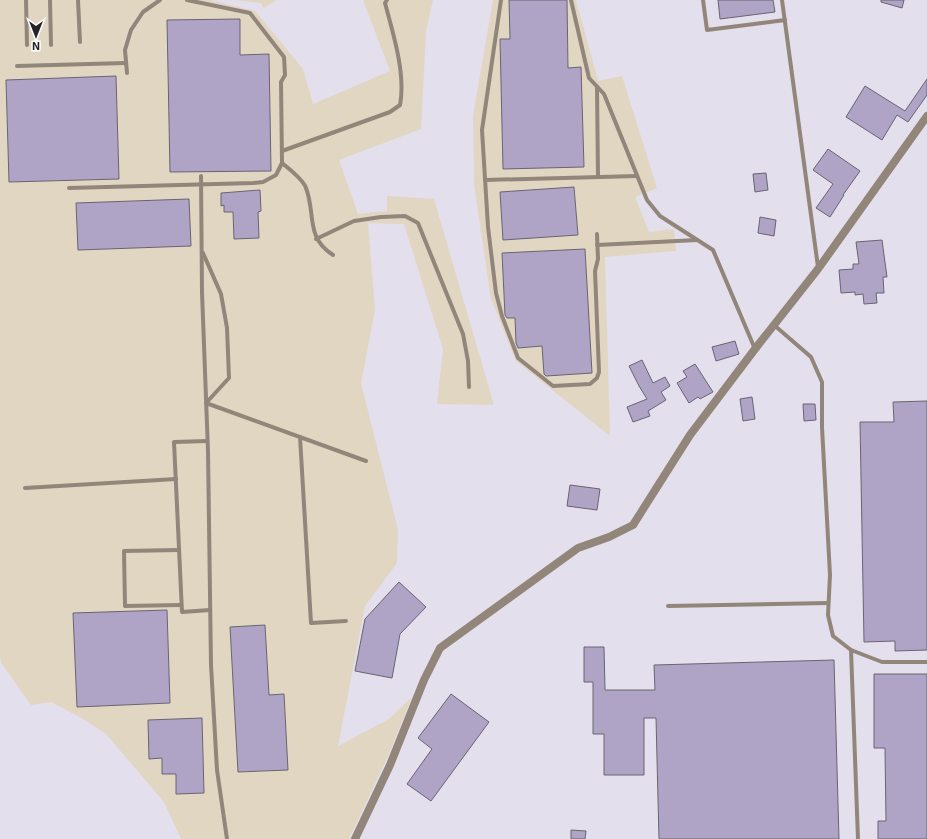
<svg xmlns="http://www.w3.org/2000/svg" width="927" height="839" viewBox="0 0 927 839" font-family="'Exo 2',sans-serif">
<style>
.industrial{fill:#e1d6c2}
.building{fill:#afa4c5;stroke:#686570}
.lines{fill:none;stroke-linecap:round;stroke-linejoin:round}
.service{stroke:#92857a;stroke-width:4}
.tertiary{stroke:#92857a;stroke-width:8}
</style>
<rect width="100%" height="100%" fill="#e3dfec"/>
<g class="industrial">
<path d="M 0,0 L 210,0 L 255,11 L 303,69 L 313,104 L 390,71 L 363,0 L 433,0 L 426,31 L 421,129 L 339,160 L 358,214 L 387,211 L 387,196 L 434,199 L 494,405 L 437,404 L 443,349 L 404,224 L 368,223 L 375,310 L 361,383 L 398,530 L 397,563 L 365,606 L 338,746 L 389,719 L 412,697 L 389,754 L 349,839 L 181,839 L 164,802 L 106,734 L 85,720 L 51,702 L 31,705 L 2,664 L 0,657 Z"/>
<path d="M 235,0 L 277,0 L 264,8 L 261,3 Z"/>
<path d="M 493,0 L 576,0 L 598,81 L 622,76 L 657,188 L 635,197 L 649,232 L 674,229 L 676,251 L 605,257 L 610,436 L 516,361 L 491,299 L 474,184 L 473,116 Z"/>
</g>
<g class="building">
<path d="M 509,0 L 567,0 L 568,68 L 581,67 L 584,167 L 503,169 L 500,39 L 510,39 Z"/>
<path d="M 718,0 L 773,0 L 775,12 L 720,19 Z"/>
<path d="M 881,0 L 904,0 L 902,8 L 881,2 Z"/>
<path d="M 240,19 L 240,55 L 269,54 L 271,171 L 170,172 L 167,20 Z"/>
<path d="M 116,76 L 119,179 L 9,182 L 6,80 Z"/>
<path d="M 927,79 L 927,95 L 908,122 L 897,115 L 882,140 L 846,117 L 865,86 L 905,111 Z"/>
<path d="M 828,149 L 860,171 L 843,195 L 844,195 L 830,217 L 816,208 L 833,184 L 813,170 Z"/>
<path d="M 766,173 L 768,190 L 755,192 L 753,174 Z"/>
<path d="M 574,187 L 578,235 L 503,240 L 500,192 Z"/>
<path d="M 260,190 L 261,211 L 258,212 L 259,238 L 234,239 L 233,212 L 224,212 L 224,205 L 221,206 L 221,193 Z"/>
<path d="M 189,199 L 191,246 L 78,250 L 76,203 Z"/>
<path d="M 760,217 L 776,220 L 774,236 L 758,233 Z"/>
<path d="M 882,240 L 887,277 L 883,277 L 884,293 L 876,293 L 877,303 L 864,304 L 863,294 L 855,295 L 855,292 L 841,293 L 839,270 L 853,269 L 853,264 L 859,264 L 856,242 Z"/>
<path d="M 585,249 L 592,373 L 546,376 L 544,374 L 542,346 L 518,348 L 516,343 L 515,318 L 507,318 L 505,315 L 502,253 Z"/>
<path d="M 735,341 L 739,354 L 716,361 L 712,347 Z"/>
<path d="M 642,360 L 653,383 L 665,377 L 670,386 L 661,392 L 666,400 L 648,411 L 650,416 L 633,422 L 627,407 L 647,399 L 639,386 L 629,366 Z"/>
<path d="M 695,364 L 713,392 L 700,399 L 698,397 L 689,403 L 677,383 L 687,377 L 683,371 Z"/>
<path d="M 752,397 L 755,419 L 743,421 L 740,399 Z"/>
<path d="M 927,401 L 927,650 L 895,651 L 895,641 L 864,642 L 860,422 L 894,422 L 893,402 Z"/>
<path d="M 803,404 L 815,404 L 816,420 L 804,421 Z"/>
<path d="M 570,485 L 600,489 L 597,510 L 567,506 Z"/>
<path d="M 399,582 L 426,607 L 400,634 L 392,678 L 355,671 L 365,619 Z"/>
<path d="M 167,610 L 170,703 L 77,707 L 73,613 Z"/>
<path d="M 265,625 L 269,695 L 284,694 L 288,770 L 238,772 L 230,627 Z"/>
<path d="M 584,647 L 604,647 L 605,690 L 655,690 L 654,665 L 834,660 L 839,839 L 659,839 L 656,718 L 644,718 L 644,775 L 604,775 L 604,734 L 593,734 L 593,682 L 584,682 Z"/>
<path d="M 874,674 L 927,674 L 927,839 L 878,839 L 878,821 L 886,821 L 885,748 L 874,748 Z"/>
<path d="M 451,694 L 489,722 L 431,801 L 407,784 L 432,749 L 418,738 Z"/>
<path d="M 202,718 L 204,793 L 176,794 L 176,774 L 162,774 L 162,758 L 149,759 L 148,720 Z"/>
<path d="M 571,830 L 586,831 L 585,839 L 571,839 Z"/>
</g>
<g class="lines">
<g class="service">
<path d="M 26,0 L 27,45"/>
<path d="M 50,0 L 51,45"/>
<path d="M 78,0 L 80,42"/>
<path d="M 501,0 L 482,130 L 488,227 L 496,293 L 502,316 L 518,358 L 553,386 L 590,384 L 597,378 L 599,372 L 595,271 L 598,259 L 597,234"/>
<path d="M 571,0 L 589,78 L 604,94 L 647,200 L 660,216 L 713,250 L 755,349"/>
<path d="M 703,0 L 707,30 L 785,20"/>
<path d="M 782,0 L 818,267"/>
<path d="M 17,66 L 126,63"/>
<path d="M 127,73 L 125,50 L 131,30 L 143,12 L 160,0"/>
<path d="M 597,87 L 598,177"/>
<path d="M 282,151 L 390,112 L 400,105 C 406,74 393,33 385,3 L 387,0"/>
<path d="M 282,163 C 289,169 303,179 306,188 C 316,214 305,237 333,255"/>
<path d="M 201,176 L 202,292 L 208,451 L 211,665 L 217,770 L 227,839"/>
<path d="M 485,180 L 637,176"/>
<path d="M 69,188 L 253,183 L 263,182 L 276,175 L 282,163 L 281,82 L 285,75 L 284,57 L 250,13 L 187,0"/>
<path d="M 316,239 L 354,221 L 381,217 L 405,216 L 418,223 L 463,334 L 468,361 L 469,387"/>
<path d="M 597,245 L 697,240"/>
<path d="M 203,253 L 221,294 L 227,328 L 229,378 L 206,403 L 366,461"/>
<path d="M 774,325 L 811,357 L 822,382 L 822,427 L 830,575 L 828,615 L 833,636 L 851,650 L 882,662 L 927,662"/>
<path d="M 300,437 L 311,623 L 346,621"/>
<path d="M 207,441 L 174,442 L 182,612 L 210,610"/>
<path d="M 25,488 L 176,479"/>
<path d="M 179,550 L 124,551 L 125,606 L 181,605"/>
<path d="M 668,606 L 828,603"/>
<path d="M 851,650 L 858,839"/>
</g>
<path class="tertiary" d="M 355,839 L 390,765 L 424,680 L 440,648 L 578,548 L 609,537 L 633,525 L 690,435 L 755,349 L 818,269 L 927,116"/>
</g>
<g transform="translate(36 36) rotate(180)" stroke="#ffffff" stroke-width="3" paint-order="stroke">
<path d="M0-3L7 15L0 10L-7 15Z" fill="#252328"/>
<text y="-6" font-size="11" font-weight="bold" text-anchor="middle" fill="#252328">N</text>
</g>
</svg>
